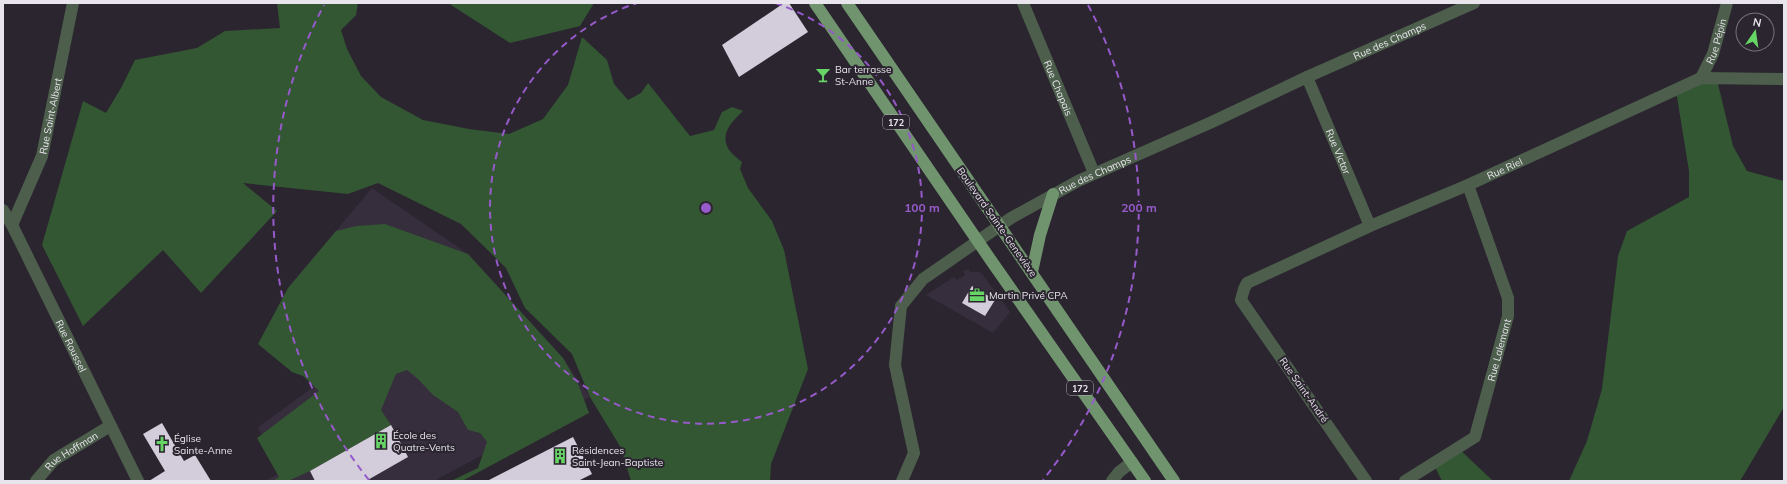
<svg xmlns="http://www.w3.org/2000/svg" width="1787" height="484" viewBox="0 0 1787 484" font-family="Mulish,sans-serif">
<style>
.built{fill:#362d3d}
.green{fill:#335732}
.building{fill:#d3ccda}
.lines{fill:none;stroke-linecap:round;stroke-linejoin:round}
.minor{stroke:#4d5f4c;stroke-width:12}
.major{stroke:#70956e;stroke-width:12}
.ring{fill:none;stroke:#965aca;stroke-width:2;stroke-dasharray:7 5}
.labels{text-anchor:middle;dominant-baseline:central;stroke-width:4;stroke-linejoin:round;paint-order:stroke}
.shield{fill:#2b2530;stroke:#afabb4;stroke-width:1}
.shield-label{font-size:9px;font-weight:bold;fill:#e8e5ec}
.street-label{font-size:10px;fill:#e8e5ec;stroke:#2b2530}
.poi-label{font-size:10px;fill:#e8e5ec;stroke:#2b2530;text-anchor:start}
.centre{fill:#965aca;stroke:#2b2530;stroke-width:2}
.ring-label{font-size:12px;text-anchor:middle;font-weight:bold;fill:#965aca;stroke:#2b2530;stroke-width:4;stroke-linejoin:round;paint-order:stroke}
</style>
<rect width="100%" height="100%" fill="#2b2530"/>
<g class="built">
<path d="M 372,188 L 468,254 L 563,358 L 590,397 L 434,481 L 265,481 L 284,471 L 257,428 L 361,352 L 288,288 Z"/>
<path d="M 969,269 L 970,272 L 979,272 L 983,275 L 1010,312 L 993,333 L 926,295 L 954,277 L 957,280 L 965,275 L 963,271 Z"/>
</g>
<g class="green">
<path d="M 277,3 L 358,3 L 356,15 L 341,30 L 347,49 L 361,76 L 381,97 L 423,120 L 469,129 L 509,134 L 543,119 L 568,85 L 582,37 L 607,60 L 614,84 L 628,100 L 641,93 L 648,83 L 690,136 L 714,130 L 722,112 L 732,107 L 743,111 C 734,120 721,131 727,146 C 729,152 737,158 742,162 L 740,169 L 748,188 L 772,221 L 784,250 L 808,369 L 771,464 L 770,481 L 631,481 L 621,448 L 590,397 L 572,354 L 525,308 L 506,268 L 461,224 L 378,183 L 348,194 L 243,183 L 277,211 L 201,293 L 163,250 L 83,326 L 42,245 L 83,101 L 106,113 L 121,88 L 135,60 L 197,48 L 225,31 L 280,28 Z"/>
<path d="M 448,3 L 594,3 L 580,26 L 510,43 Z"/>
<path d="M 1702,80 L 1717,80 L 1733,146 L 1747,171 L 1784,181 L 1784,407 L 1740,481 L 1569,481 L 1587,441 L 1602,389 L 1618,256 L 1627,231 L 1689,197 L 1689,171 L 1676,91 Z"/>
<path d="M 385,224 L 468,254 L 563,358 L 579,386 L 589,413 L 462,481 L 451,481 L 478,468 L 487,442 L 480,433 L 468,430 L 458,412 L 433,395 L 418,379 L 407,370 L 396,374 L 381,410 L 391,425 L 310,471 L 288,481 L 273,481 L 279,477 L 257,438 L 319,391 L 303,376 L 292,372 L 258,344 L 288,288 L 336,231 L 356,226 Z"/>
<path d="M 1457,447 L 1493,481 L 1442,481 L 1432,461 Z"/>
</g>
<g class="building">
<path d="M 784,3 L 789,3 L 808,32 L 739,77 L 722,45 Z"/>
<path d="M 972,286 L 995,300 L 985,316 L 962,303 Z"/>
<path d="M 162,423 L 184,461 L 195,455 L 211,481 L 149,481 L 165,471 L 143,434 Z"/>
<path d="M 391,425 L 408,457 L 366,481 L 315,481 L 310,471 Z"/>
<path d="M 573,437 L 592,474 L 578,481 L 487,481 Z"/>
</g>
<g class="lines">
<g class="minor">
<path id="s1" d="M 1023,3 L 1094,173"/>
<path id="s2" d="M 1307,77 L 1370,226"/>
<path id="s3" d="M 1701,78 L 1713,54 L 1727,3"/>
<path id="s4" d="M 3,210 L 12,225 L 138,481"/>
<path id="s5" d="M 12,225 L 42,156 L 73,3"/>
<path id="s6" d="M 36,481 L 54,460 L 110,426"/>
<path id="s7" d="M 902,481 L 914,453 L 895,365 L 901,306 L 923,279 L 1011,218 L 1078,181 L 1212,122 L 1307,77 L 1474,3"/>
<path d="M 1112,481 L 1119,472 L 1132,462"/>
<path id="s8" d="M 1366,481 L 1241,300 L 1244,289 L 1247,283 L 1370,226 L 1468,185 L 1701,78 L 1784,79"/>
<path id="s9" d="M 1405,481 L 1475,437 L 1508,316 L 1508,298 L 1468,185"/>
</g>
<g class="major">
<path d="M 815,3 L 990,259 L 1145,481"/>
<path d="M 847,3 L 1174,481"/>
<path d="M 1032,272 L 1040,235 L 1053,194"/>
</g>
</g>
<g class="ring">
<path d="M775 3A216 216 0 1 1 637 3"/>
<path d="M369 480A433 433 0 0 1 324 5M1088 5A433 433 0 0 1 1043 480"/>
</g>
<defs>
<g id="bar-bare" transform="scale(1.2)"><path d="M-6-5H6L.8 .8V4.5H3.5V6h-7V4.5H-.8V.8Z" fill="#67d466" stroke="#2b2530" stroke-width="2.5" paint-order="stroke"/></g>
<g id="office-bare" transform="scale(1.2)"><path d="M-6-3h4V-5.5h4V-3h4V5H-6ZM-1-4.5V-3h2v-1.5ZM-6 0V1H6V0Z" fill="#67d466" stroke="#2b2530" stroke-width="2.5" paint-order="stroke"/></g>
<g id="building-bare" transform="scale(1.2)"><path d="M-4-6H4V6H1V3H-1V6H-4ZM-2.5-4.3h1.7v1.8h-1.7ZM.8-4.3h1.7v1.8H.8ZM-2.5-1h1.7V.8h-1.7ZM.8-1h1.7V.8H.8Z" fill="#67d466" stroke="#2b2530" stroke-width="2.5" paint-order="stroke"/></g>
<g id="church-bare" transform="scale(1.2)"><path d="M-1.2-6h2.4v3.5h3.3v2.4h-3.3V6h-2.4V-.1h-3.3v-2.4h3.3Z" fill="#67d466" stroke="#2b2530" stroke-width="2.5" paint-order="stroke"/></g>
</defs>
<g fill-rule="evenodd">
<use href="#bar-bare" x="823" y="75"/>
<use href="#office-bare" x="977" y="295"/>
<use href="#building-bare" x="381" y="441"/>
<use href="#church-bare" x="162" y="444"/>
<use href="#building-bare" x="560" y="456"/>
</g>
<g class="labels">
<g class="shield">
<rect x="883" y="115" width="26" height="14" rx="3"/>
<rect x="1067" y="381" width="26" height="14" rx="3"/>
</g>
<g class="shield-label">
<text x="896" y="122">172</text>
<text x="1080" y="388">172</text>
</g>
<g class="street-label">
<text stroke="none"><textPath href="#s7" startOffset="740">Rue des Champs</textPath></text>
<text stroke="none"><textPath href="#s3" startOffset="40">Rue Pépin</textPath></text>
<text stroke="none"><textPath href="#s1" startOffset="92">Rue Chapais</textPath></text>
<text stroke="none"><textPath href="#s5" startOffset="116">Rue Saint-Albert</textPath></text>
<text stroke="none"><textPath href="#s2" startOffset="81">Rue Victor</textPath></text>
<text stroke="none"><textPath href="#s8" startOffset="520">Rue Riel</textPath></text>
<text stroke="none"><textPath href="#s7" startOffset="416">Rue des Champs</textPath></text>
<text transform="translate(997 222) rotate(55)">Boulevard Sainte-Geneviève</text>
<text stroke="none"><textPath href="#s4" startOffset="152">Rue Roussel</textPath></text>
<text stroke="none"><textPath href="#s9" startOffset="173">Rue Lalemant</textPath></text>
<text transform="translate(1304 390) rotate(55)">Rue Saint-André</text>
<text stroke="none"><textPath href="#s6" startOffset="47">Rue Hoffman</textPath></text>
</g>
<g class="poi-label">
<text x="835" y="69">Bar terrasse<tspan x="835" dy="12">St-Anne</tspan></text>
<text x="989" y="295">Martin Privé CPA</text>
<text x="393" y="435">École des<tspan x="393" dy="12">Quatre-Vents</tspan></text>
<text x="174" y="438">Église<tspan x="174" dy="12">Sainte-Anne</tspan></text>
<text x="572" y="450">Résidences<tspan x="572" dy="12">Saint-Jean-Baptiste</tspan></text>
</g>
</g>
<circle cx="706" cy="208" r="6" class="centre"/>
<g class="ring-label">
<text x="922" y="212">100 m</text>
<text x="1139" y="212">200 m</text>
</g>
<rect width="1787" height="484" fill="none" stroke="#e8e5ec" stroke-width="8"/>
<g transform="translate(1755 32) rotate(13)"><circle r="19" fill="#2b2530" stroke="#77727b"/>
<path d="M0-3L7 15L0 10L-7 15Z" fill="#67d466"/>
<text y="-6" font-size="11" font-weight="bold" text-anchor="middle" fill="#e8e5ec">N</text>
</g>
</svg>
